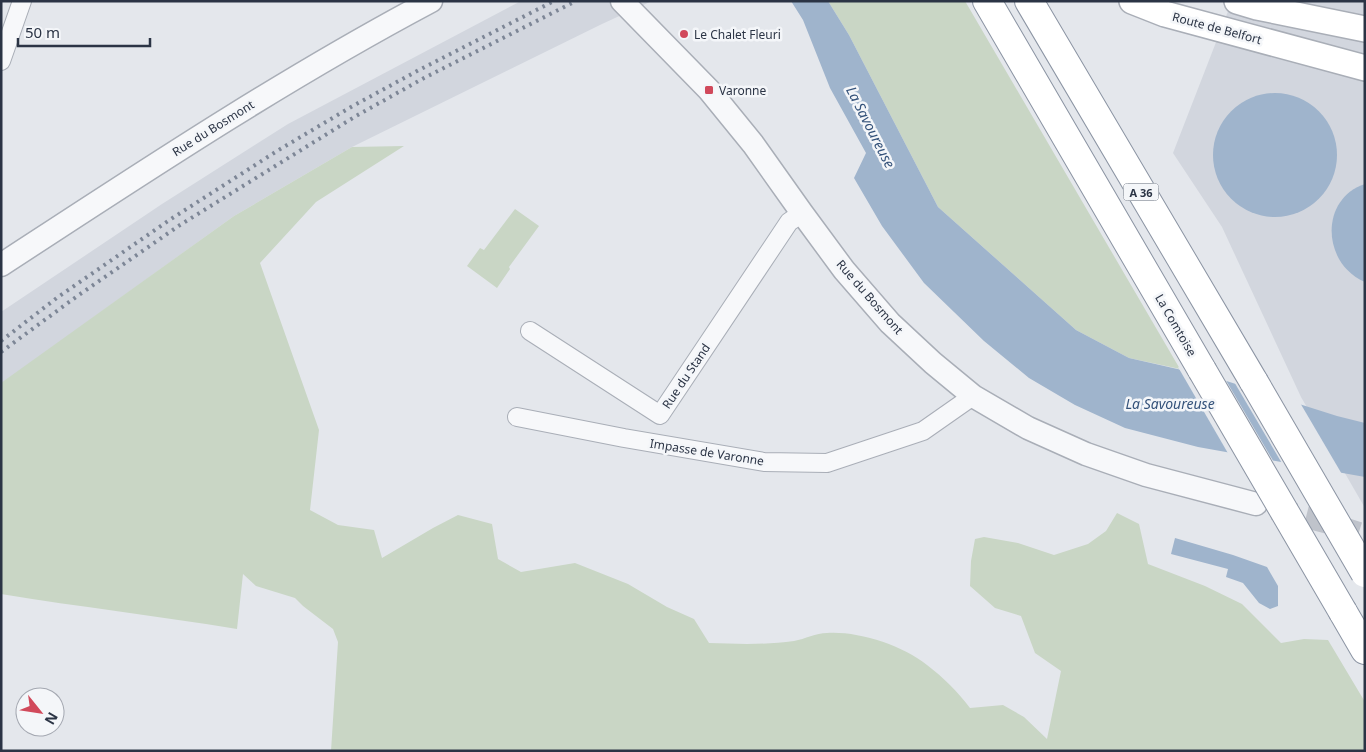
<svg xmlns="http://www.w3.org/2000/svg" width="1366" height="752" viewBox="0 0 1366 752" font-family="'Noto Sans',sans-serif">
<style>
.built{fill:#d2d6de}
.green{fill:#c9d6c5}
.water{fill:#9fb4cc}
.pier{fill:#e4e7ec}
.lines{fill:none;stroke-linecap:round;stroke-linejoin:round}
.tertiary-tunnel{stroke:#bfc3cb;stroke-width:22;stroke-dasharray:22 11;stroke-linecap:butt}
.minor-casing{stroke:#a9aeb7;stroke-width:20}
.tertiary-casing{stroke:#a9aeb7;stroke-width:25}
.secondary-casing{stroke:#a9aeb7;stroke-width:28}
.motorway-casing{stroke:#8b94a3;stroke-width:30}
.minor{stroke:#f7f8fa;stroke-width:18}
.tertiary{stroke:#f7f8fa;stroke-width:22}
.secondary{stroke:#fff;stroke-width:25}
.motorway{stroke:#fff;stroke-width:28}
.rail{stroke:#7d8696;stroke-width:4;stroke-dasharray:2.5 5;stroke-linecap:butt}
.motorway-bridge-casing{stroke:#8b94a3;stroke-width:30;stroke-linecap:butt}
.motorway-bridge{stroke:#fff;stroke-width:28}
.poi-dot{fill:#d1495b;stroke:#f4f6f9;stroke-width:2}
.labels{text-anchor:middle;dominant-baseline:central;stroke-width:5;stroke-linejoin:round;paint-order:stroke}
.shield{fill:#f4f6f9;stroke:#676e7b;stroke-width:1}
.shield-label{font-size:11px;font-weight:bold;fill:#2b3445}
.street-label{font-size:12px;fill:#2b3445;stroke:#f4f6f9}
.poi-label{font-size:12px;fill:#2b3445;stroke:#f4f6f9;text-anchor:start}
.water-label{font-size:14px;font-style:italic;fill:#34527a;stroke:#f4f6f9}
</style>
<rect width="100%" height="100%" fill="#e4e7ec"/>
<g class="built">
<path d="M 521,1 L 652,1 L 602,24 L 352,147 L 234,216 L 1,384 L 1,312 L 162,204 L 288,124 Z"/>
<path d="M 1232,1 L 1365,1 L 1365,508 L 1301,397 L 1222,227 L 1173,153 Z"/>
</g>
<g class="green">
<path d="M 828,1 L 965,1 L 1180,369 L 1129,358 L 1076,330 L 938,207 L 849,35 Z"/>
<path d="M 404,146 L 316,202 L 260,263 L 319,430 L 310,510 L 338,525 L 374,530 L 382,558 L 433,528 L 458,515 L 492,524 L 498,559 L 521,572 L 575,563 L 628,584 L 667,607 L 694,619 L 709,643 C 737,644 766,645 794,641 C 805,639 816,633 827,633 C 858,631 902,645 927,665 C 943,677 958,692 970,708 L 1003,705 L 1024,717 L 1047,739 L 1061,671 L 1035,653 L 1021,616 L 995,608 L 970,586 L 971,561 L 975,539 L 984,537 L 1018,543 L 1054,555 L 1088,544 L 1106,531 L 1117,513 L 1139,524 L 1148,564 L 1205,586 L 1242,604 L 1281,643 L 1304,639 L 1328,640 L 1365,702 L 1365,751 L 331,751 L 338,642 L 333,629 L 303,606 L 295,598 L 256,586 L 243,574 L 237,629 C 159,616 80,607 1,594 L 1,383 L 234,216 L 352,147 Z"/>
<path d="M 515,209 L 539,226 L 509,267 L 510,269 L 497,288 L 467,266 L 480,248 L 484,250 Z"/>
</g>
<g class="water">
<path d="M 791,1 L 828,1 L 849,35 L 938,207 L 1076,330 L 1129,358 L 1217,378 L 1337,416 L 1365,423 L 1365,477 L 1198,447 L 1125,428 L 1075,405 L 1029,378 L 984,341 L 924,283 L 882,226 L 854,178 L 866,153 L 830,88 L 803,20 Z"/>
<circle cx="1275" cy="155" r="62"/>
<path d="M 1365,184 L 1365,282 C 1322,264 1319,199 1365,184 Z"/>
<path d="M 1175,538 L 1233,555 L 1267,567 L 1278,586 L 1278,606 L 1270,609 L 1259,603 L 1243,583 L 1226,577 L 1228,569 L 1171,554 Z"/>
</g>
<g class="pier">
<path d="M 1178,367 L 1224,377 L 1275,464 L 1229,455 Z"/>
<path d="M 1233,380 L 1299,401 L 1343,476 L 1283,465 Z"/>
</g>
<g class="lines">
<path class="tertiary-tunnel" d="M 1274,509 L 1325,522 L 1365,535"/>
<g class="minor-casing">
<g id="minor">
<path d="M 1,61 L 22,1"/>
<path d="M 530,331 L 660,415 L 789,222 L 802,213"/>
<path d="M 517,417 L 624,438 L 764,462 L 827,463 L 923,431 L 973,396"/>
</g>
</g>
<g class="tertiary-casing">
<g id="tertiary">
<path d="M 622,1 L 709,90 L 753,144 L 802,213 L 844,270 L 890,323 L 933,363 L 973,396 L 1028,428 L 1086,454 L 1146,475 L 1256,504"/>
<path d="M 1,265 C 142,173 282,80 431,1"/>
</g>
</g>
<g class="secondary-casing">
<g id="secondary">
<path d="M 1132,1 L 1165,14 L 1365,68"/>
<path d="M 1237,1 L 1257,7 L 1365,29"/>
</g>
</g>
<g class="motorway-casing">
<g id="motorway">
<path d="M 987,1 L 1202,370"/>
<path d="M 1029,1 L 1254,382"/>
<path d="M 1343,612 L 1365,650"/>
</g>
</g>
<use href="#minor" class="minor"/>
<use href="#tertiary" class="tertiary"/>
<use href="#secondary" class="secondary"/>
<use href="#motorway" class="motorway"/>
<g class="rail">
<path d="M 1,341 L 58,297 L 171,219 L 277,151 L 351,107 L 419,70 L 554,1"/>
<path d="M 1,352 L 76,297 L 180,225 L 356,116 L 424,78 L 576,1"/>
</g>
<g class="motorway-bridge-casing">
<g id="motorway-bridge">
<path d="M 1202,370 L 1343,612"/>
<path d="M 1254,382 L 1365,573"/>
</g>
</g>
<use href="#motorway-bridge" class="motorway-bridge"/>
</g>
<g class="poi-dot">
<circle cx="684" cy="34" r="5"/>
<rect x="704" y="85" width="10" height="10" rx="2.5"/>
</g>
<g class="labels">
<rect class="shield" x="1123.5" y="183.5" width="35" height="17" rx="4"/>
<g class="shield-label">
<text x="1141" y="192">A 36</text>
</g>
<g class="street-label">
<text transform="translate(1217 28) rotate(15)">Route de Belfort</text>
<text transform="translate(213 128) rotate(-32)">Rue du Bosmont</text>
<text transform="translate(870 297) rotate(49)">Rue du Bosmont</text>
<text transform="translate(1176 325) rotate(60)">La Comtoise</text>
<text transform="translate(686 376) rotate(-56)">Rue du Stand</text>
<text transform="translate(707 452) rotate(9)">Impasse de Varonne</text>
</g>
<g class="poi-label">
<text x="694" y="34">Le Chalet Fleuri</text>
<text x="719" y="90">Varonne</text>
</g>
<g class="water-label">
<text transform="translate(871 127) rotate(63)">La Savoureuse</text>
<text x="1170" y="403">La Savoureuse</text>
</g>
</g>
<rect width="1366" height="752" fill="none" stroke="#2b3445" stroke-width="5"/>
<g transform="translate(40 712) rotate(120)"><circle r="24" fill="#f4f6f9" stroke="#a4a8b1"/>
<path d="M0-4L9 19L0 12L-9 19Z" fill="#d1495b"/>
<text y="-8" font-size="14" font-weight="bold" text-anchor="middle" fill="#2b3445">N</text>
</g>
<path d="M18 38v8h132v-8" fill="none" stroke="#2b3445" stroke-width="2.5"/>
<text x="25" y="38" font-size="15" fill="#2b3445" stroke="#f4f6f9" stroke-width="4" paint-order="stroke">50 m</text>
</svg>
